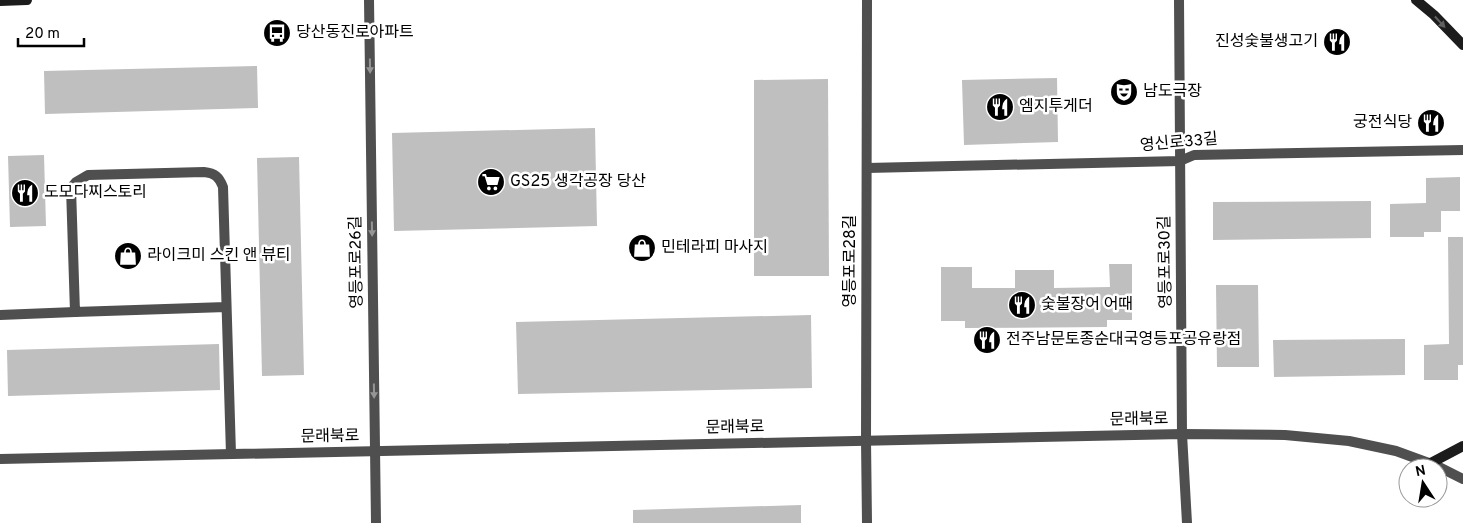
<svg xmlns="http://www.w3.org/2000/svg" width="1463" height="523" viewBox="0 0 1463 523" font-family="Overpass,'Noto Sans KR',sans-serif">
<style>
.building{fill:#bfbfbf}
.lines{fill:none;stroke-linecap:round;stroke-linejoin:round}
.service{stroke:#4f4f4f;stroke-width:10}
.minor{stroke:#4f4f4f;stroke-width:10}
.secondary{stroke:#1c1c1c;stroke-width:10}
.oneway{fill:#606060}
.oneway2{fill:#959595}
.labels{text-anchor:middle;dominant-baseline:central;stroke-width:5;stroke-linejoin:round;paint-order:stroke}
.poi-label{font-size:16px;fill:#000;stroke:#fff;text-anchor:start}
.street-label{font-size:16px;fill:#000;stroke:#fff}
</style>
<rect width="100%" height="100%" fill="#fff"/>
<g class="building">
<path d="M 257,66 L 258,108 L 45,114 L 44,71 Z"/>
<path d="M 1057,78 L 1058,142 L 964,145 L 962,80 Z"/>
<path d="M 828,79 L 829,276 L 754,276 L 754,80 Z"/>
<path d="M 595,128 L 597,226 L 394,231 L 392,133 Z"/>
<path d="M 44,155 L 46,226 L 10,227 L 8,156 Z"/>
<path d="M 299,157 L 304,375 L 262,376 L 257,158 Z"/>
<path d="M 1460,177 L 1460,211 L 1441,211 L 1441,232 L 1424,232 L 1424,237 L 1390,237 L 1390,204 L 1426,203 L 1426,178 Z"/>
<path d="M 1371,201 L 1371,238 L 1213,240 L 1213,202 Z"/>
<path d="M 1448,237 L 1463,237 L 1463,365 L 1458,365 L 1458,380 L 1424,380 L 1424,345 L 1449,344 Z"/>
<path d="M 1109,264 L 1132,264 L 1132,320 L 1107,320 L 1107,327 L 965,328 L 965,321 L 941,321 L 941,267 L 972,267 L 972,288 L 1015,288 L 1015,270 L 1054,270 L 1054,288 L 1110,287 Z"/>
<path d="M 1216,285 L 1258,285 L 1259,367 L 1217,367 Z"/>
<path d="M 811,315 L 812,388 L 518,394 L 516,322 Z"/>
<path d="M 1405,339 L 1405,375 L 1274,377 L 1273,340 Z"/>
<path d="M 219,344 L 220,390 L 8,396 L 7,350 Z"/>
<path d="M 801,505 L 801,523 L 633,523 L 633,510 Z"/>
</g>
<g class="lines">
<g class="service">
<path d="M 226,307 L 75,312 L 71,188 L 76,182 L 88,175 L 204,172 C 215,173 219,177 223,187 L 231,454"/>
<path d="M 0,315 L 75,312"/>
</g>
<g class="minor">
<path d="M 369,0 L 376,523"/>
<path d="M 867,0 L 866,440 L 867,523"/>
<path d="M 1179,0 L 1182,434 L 1187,523"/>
<path d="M 867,168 L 1180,161 L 1194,155 L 1463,150"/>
<path d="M 0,459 L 1182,434 L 1285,435 L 1349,441 L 1396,451 L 1437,466 L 1463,479"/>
</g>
<g class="secondary">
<path d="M 1416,0 L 1434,15 L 1463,45"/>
<path d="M 0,1 L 27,0"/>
<path d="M 1429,464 L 1463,446"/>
</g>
</g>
<defs><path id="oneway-solid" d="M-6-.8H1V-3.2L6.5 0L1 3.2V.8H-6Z" transform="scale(1.25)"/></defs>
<use class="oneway" href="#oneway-solid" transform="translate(1440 22) rotate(47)"/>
<g class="oneway2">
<use href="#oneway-solid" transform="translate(370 66) rotate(89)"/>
<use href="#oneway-solid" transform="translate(372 229) rotate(89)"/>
<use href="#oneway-solid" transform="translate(374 391) rotate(89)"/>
</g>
<defs>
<g id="bus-disc" transform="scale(1.4375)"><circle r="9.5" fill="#000" stroke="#fff"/><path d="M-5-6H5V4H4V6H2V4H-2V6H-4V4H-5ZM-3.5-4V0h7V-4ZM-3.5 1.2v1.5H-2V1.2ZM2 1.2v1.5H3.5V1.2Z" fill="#fff"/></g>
<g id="restaurant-disc" transform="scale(1.4375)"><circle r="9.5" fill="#000" stroke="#fff"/><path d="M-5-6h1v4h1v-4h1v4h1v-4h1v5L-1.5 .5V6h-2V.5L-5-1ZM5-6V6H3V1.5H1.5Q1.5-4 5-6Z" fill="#fff"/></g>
<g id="theatre-disc" transform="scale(1.4375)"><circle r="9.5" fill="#000" stroke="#fff"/><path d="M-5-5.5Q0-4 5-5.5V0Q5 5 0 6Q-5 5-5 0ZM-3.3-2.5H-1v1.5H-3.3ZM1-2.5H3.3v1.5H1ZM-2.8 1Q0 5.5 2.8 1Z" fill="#fff"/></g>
<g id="supermarket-disc" transform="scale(1.4375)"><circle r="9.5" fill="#000" stroke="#fff"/><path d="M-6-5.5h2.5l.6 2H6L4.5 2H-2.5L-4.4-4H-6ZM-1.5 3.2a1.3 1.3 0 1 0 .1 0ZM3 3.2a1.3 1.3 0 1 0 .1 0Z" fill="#fff"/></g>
<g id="shop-disc" transform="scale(1.4375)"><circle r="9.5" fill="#000" stroke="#fff"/><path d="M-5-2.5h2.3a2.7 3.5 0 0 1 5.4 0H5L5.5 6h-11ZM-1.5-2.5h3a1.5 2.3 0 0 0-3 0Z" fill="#fff"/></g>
</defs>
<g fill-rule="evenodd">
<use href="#bus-disc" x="277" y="33"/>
<use href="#restaurant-disc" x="1337" y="42"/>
<use href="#theatre-disc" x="1124" y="92"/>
<use href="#restaurant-disc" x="1000" y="107"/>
<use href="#restaurant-disc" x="1431" y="123"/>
<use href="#supermarket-disc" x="491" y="182"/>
<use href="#restaurant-disc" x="25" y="193"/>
<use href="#shop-disc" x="642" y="248"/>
<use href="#shop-disc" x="128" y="256"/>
<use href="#restaurant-disc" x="1022" y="305"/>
<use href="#restaurant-disc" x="987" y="340"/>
</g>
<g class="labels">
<g class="poi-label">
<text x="296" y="33">당산동진로아파트</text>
<text x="1318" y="42" text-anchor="end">진성숯불생고기</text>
<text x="1143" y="92">남도극장</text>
<text x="1019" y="107">엠지투게더</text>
<text x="1412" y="123" text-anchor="end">궁전식당</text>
<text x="510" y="182">GS25 생각공장 당산</text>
<text x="44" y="193">도모다찌스토리</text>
<text x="661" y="248">민테라피 마사지</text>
<text x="147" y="256">라이크미 스킨 앤 뷰티</text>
<text x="1041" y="305">숯불장어 어때</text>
<text x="1006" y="340">전주남문토종순대국영등포공유랑점</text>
</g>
<g class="street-label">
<text transform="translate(1179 143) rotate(-5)">영신로33길</text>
<text transform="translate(851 261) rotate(-90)">영등포로28길</text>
<text transform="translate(357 262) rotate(-91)">영등포로26길</text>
<text transform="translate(1166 262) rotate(-91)">영등포로30길</text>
<text transform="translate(1139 420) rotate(-1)">문래북로</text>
<text transform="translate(735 428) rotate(-1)">문래북로</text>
<text transform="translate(330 437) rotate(-1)">문래북로</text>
</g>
</g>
<g transform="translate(1423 483) rotate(348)"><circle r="24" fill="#ffffff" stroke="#999999"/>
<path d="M0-4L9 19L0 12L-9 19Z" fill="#000000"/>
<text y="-8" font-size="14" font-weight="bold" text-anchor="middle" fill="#000000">N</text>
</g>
<path d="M18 38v8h66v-8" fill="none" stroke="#000000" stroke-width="2.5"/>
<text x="25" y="38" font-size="15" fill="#000000" stroke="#ffffff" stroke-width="4" paint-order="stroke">20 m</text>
</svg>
